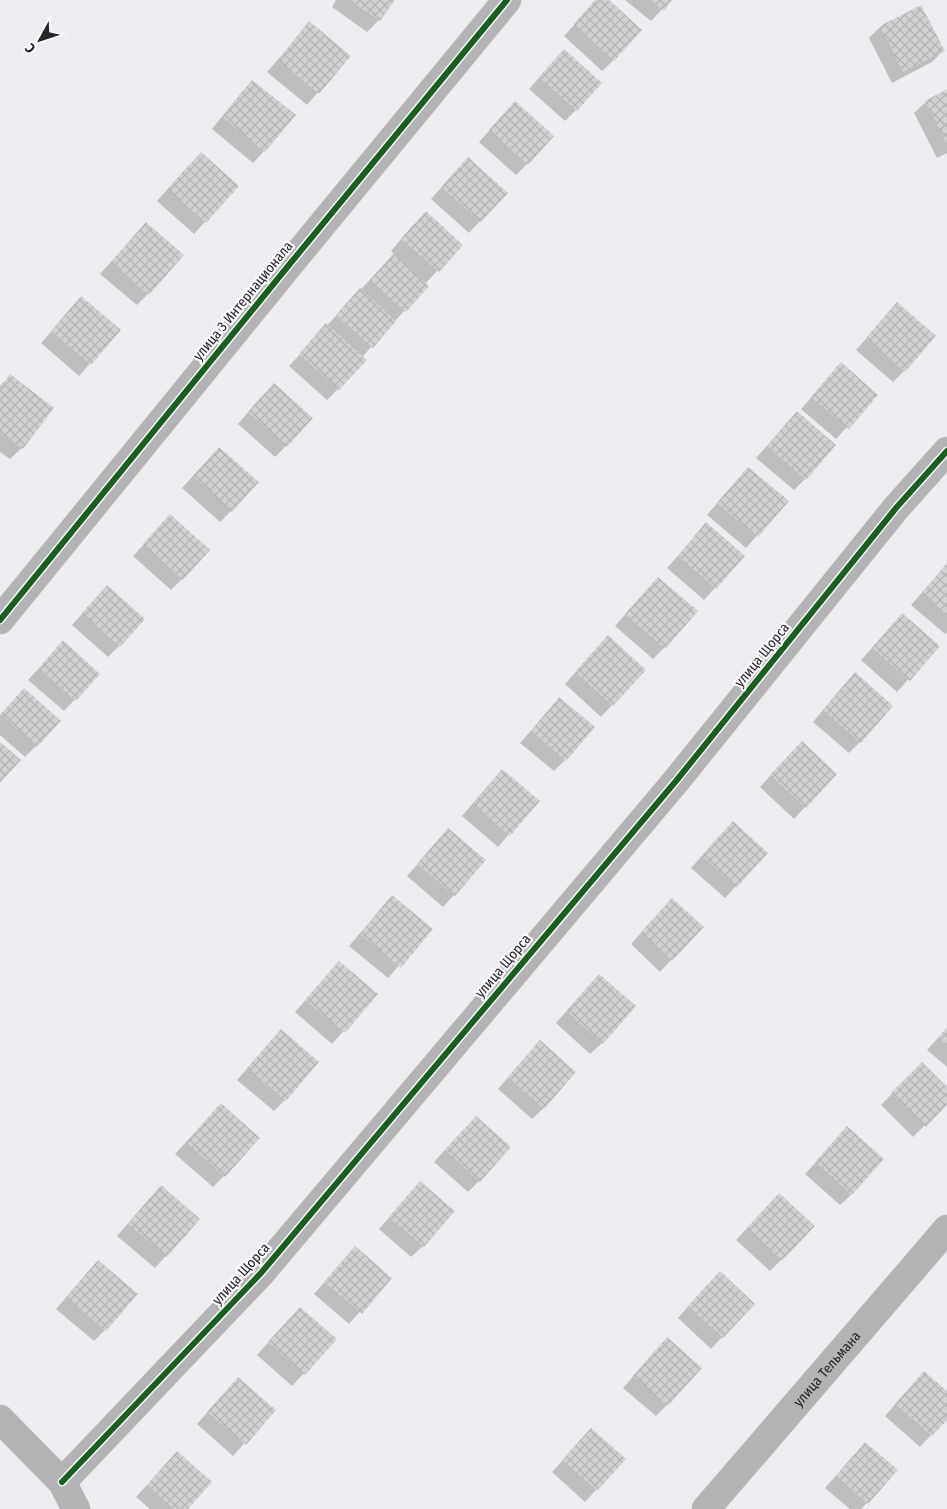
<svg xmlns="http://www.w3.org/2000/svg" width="947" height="1509" viewBox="0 0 947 1509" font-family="'Fira Sans Condensed',sans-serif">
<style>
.shadow{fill:#0003}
.building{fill:url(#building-cross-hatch)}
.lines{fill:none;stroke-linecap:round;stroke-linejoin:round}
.street-casing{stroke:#cbcacd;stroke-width:29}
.street{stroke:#b2b3b4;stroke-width:28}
.cycleway-casing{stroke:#faf9fe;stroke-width:9}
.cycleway{stroke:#1b5e20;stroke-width:6}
.labels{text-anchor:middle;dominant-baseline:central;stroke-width:4.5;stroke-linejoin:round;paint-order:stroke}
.street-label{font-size:14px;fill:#252427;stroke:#faf9fe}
</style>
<defs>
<pattern id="building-cross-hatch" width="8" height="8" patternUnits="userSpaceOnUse" patternTransform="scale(1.25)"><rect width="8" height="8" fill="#d1d1d4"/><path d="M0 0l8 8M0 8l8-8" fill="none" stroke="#b3b3b6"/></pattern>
</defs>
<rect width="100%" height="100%" fill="#eeeef2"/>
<g class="shadow">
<path d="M 336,0 L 393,0 L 379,20 L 367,32 L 332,7 Z"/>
<path d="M 597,0 L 607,0 L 614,60 L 602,71 L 564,36 Z"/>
<path d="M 625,0 L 671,0 L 651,21 Z"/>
<path d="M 921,6 L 943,51 L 932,62 L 892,83 L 869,38 L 880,27 Z"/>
<path d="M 310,23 L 349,56 L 307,105 L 267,72 Z"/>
<path d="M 553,62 L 576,110 L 565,121 L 529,89 Z"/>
<path d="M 252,82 L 264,151 L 253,163 L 212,129 L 241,93 Z"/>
<path d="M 947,91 L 947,153 L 937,158 L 914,113 L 926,102 Z"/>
<path d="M 504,114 L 527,164 L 516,175 L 479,142 Z"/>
<path d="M 189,165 L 237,186 L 194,234 L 157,201 Z"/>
<path d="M 457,170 L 506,193 L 469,233 L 431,199 Z"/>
<path d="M 146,223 L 148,294 L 137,305 L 100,274 Z"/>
<path d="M 414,224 L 461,245 L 425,284 L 427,286 L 362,357 L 338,389 L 327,400 L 289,366 L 394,254 L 391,251 Z"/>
<path d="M 81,298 L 119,330 L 79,376 L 41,343 Z"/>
<path d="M 897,304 L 904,371 L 893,382 L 856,350 Z"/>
<path d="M 841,364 L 876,395 L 836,439 L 801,409 Z"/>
<path d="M 10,376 L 52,408 L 22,448 L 10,459 L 0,452 L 0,386 Z"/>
<path d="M 262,396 L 286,446 L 275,457 L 238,424 Z"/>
<path d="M 797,412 L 805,479 L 794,490 L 756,458 Z"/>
<path d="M 208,460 L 231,511 L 220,522 L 182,488 Z"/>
<path d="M 737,480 L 787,501 L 746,548 L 707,515 Z"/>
<path d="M 706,524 L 744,556 L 704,600 L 667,568 Z"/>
<path d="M 159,528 L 182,579 L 171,590 L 133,556 Z"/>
<path d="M 947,564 L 947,632 L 945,634 L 911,605 Z"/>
<path d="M 107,586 L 119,646 L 108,657 L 72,625 Z"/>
<path d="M 647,590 L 664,648 L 653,659 L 615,626 Z"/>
<path d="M 902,615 L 938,646 L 897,692 L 861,660 Z"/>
<path d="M 597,648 L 612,705 L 601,717 L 565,684 Z"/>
<path d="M 52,654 L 99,674 L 64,711 L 28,680 Z"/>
<path d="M 844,685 L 860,742 L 849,753 L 813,722 Z"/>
<path d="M 559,699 L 565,760 L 554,771 L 520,743 Z"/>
<path d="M 13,701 L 36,746 L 25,757 L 0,735 L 0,715 Z"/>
<path d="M 790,754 L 835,774 L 794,819 L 760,787 Z"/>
<path d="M 491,782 L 538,801 L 498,847 L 462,816 Z"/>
<path d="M 448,830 L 454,895 L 443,907 L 407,876 Z"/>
<path d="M 721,834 L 766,853 L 725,898 L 691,868 Z"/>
<path d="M 392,896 L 431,929 L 388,978 L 349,946 Z"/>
<path d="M 661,911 L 671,960 L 660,972 L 631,944 Z"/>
<path d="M 339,962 L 377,994 L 332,1044 L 295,1012 Z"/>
<path d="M 588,987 L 602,1043 L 590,1054 L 556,1023 Z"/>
<path d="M 947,1028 L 947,1067 L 927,1050 Z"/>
<path d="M 281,1031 L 285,1100 L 274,1111 L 237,1080 Z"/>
<path d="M 529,1053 L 544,1108 L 532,1119 L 498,1089 Z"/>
<path d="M 922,1063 L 947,1088 L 947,1103 L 913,1137 L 881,1105 Z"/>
<path d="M 210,1116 L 224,1176 L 213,1187 L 175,1154 Z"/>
<path d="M 464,1129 L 479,1181 L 468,1192 L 434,1162 Z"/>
<path d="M 836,1140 L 852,1194 L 840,1205 L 805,1174 Z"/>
<path d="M 409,1195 L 423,1246 L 411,1257 L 379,1229 Z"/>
<path d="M 150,1198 L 199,1219 L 155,1268 L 117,1236 Z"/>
<path d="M 768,1206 L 781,1260 L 770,1271 L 736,1240 Z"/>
<path d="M 355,1248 L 390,1278 L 349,1324 L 314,1294 Z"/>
<path d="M 98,1261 L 105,1330 L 94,1341 L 56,1309 Z"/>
<path d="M 708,1284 L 753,1304 L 711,1349 L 678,1318 Z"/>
<path d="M 288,1320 L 335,1340 L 292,1386 L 257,1355 Z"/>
<path d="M 656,1350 L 667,1405 L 656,1416 L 623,1388 Z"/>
<path d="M 238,1378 L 274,1410 L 233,1456 L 197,1424 Z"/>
<path d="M 913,1384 L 947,1393 L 947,1418 L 920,1447 L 885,1416 Z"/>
<path d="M 580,1441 L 624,1459 L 585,1502 L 552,1472 Z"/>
<path d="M 177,1452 L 186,1509 L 150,1509 L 136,1497 Z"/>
<path d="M 854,1455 L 867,1503 L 861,1509 L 850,1509 L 825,1488 Z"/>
</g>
<g class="building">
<path d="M 349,0 L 395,0 L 380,21 Z"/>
<path d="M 595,0 L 609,0 L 642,30 L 614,61 L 574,24 Z"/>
<path d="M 650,0 L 672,0 L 664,11 Z"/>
<path d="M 921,5 L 945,51 L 903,72 L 880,26 Z"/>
<path d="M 309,21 L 351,56 L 319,94 L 278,60 Z"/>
<path d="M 564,49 L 602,83 L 577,111 L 539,77 Z"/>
<path d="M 252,80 L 296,115 L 265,152 L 222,117 Z"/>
<path d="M 947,89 L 947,144 L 925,101 Z"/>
<path d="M 515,101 L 554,136 L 528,165 L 489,130 Z"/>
<path d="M 201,152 L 239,186 L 206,223 L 168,189 Z"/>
<path d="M 468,157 L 508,193 L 481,222 L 441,187 Z"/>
<path d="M 426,211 L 463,245 L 439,272 L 401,239 Z"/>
<path d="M 146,222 L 184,255 L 149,295 L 111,262 Z"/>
<path d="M 393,254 L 429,286 L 406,312 L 370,280 Z"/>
<path d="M 360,288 L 396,321 L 373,348 L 336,315 Z"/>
<path d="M 81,296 L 121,330 L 91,365 L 51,331 Z"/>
<path d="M 897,302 L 936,336 L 905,372 L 866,338 Z"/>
<path d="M 326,323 L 367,360 L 339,390 L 299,354 Z"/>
<path d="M 841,362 L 878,395 L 849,429 L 811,397 Z"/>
<path d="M 10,374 L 54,408 L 23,449 L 0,432 L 0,388 Z"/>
<path d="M 274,383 L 313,418 L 287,447 L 248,412 Z"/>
<path d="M 797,411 L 836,445 L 806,480 L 767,446 Z"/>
<path d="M 219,447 L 259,482 L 232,512 L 193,476 Z"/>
<path d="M 748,467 L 789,501 L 758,537 L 717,503 Z"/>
<path d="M 170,514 L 210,550 L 183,580 L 143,544 Z"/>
<path d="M 706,522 L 745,556 L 716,589 L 678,556 Z"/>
<path d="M 947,563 L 947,615 L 922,593 Z"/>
<path d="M 658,577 L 698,611 L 665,649 L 625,614 Z"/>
<path d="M 107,585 L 145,619 L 120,647 L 82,613 Z"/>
<path d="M 902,613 L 940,646 L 910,681 L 872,648 Z"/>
<path d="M 608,635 L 646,670 L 613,706 L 575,672 Z"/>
<path d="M 63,640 L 100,674 L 76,701 L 39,668 Z"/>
<path d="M 855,672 L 893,706 L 861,743 L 823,710 Z"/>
<path d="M 24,688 L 61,721 L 37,747 L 1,714 Z"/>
<path d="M 559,697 L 595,727 L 566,761 L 531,731 Z"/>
<path d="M 802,741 L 837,774 L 806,808 L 770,775 Z"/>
<path d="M 0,742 L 21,760 L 0,783 Z"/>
<path d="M 502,769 L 540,801 L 510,836 L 473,804 Z"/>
<path d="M 733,821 L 768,853 L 737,887 L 702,856 Z"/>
<path d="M 448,828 L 486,860 L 455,896 L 417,864 Z"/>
<path d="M 392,895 L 433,929 L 401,968 L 360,934 Z"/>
<path d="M 672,898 L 704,927 L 672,961 L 641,932 Z"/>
<path d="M 339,961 L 378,994 L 345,1033 L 305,1000 Z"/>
<path d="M 599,974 L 636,1006 L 603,1044 L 566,1011 Z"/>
<path d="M 947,1027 L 947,1046 L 938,1038 Z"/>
<path d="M 281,1029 L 319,1062 L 286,1101 L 247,1068 Z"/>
<path d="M 540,1040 L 576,1072 L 544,1109 L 508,1077 Z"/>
<path d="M 922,1062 L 947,1087 L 947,1105 L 926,1127 L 891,1093 Z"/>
<path d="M 221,1103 L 260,1138 L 225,1177 L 186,1142 Z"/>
<path d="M 476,1116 L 511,1147 L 480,1182 L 445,1150 Z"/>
<path d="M 847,1126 L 884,1159 L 852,1195 L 815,1162 Z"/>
<path d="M 420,1181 L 455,1211 L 424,1247 L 389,1217 Z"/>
<path d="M 161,1185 L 200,1219 L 167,1257 L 128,1224 Z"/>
<path d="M 779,1193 L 815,1226 L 782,1261 L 747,1228 Z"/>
<path d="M 355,1246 L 392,1278 L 362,1314 L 324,1282 Z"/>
<path d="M 98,1260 L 138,1294 L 106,1331 L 66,1297 Z"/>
<path d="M 720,1271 L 755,1304 L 723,1338 L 688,1306 Z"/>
<path d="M 300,1307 L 337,1339 L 305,1375 L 268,1342 Z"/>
<path d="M 667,1337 L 702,1368 L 668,1406 L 633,1376 Z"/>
<path d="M 924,1371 L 947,1391 L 947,1420 L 932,1436 L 895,1404 Z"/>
<path d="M 238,1377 L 276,1410 L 246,1445 L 207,1412 Z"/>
<path d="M 591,1428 L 626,1459 L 597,1491 L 562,1460 Z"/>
<path d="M 865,1442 L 898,1470 L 868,1504 L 836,1476 Z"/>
<path d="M 177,1451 L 212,1482 L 188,1509 L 174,1509 L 147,1485 Z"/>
</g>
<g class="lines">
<g class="street-casing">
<g id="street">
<path d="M 0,620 L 289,265 L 507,0"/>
<path d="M 0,1419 L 62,1482 L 76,1509"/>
<path d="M 62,1482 L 261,1273 L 676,781 L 896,508 L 947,451"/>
<path id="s1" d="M 706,1509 L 947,1229"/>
</g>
</g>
<use href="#street" class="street"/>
<g class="cycleway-casing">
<g id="cycleway">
<path d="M 0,620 L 289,265 L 507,0"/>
<path d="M 62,1482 L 261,1273 L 676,781 L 896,508 L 947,451"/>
</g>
</g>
<use href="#cycleway" class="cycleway"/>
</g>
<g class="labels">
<g class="street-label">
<text transform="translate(243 301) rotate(-51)">улица 3 Интернационала</text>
<text transform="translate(762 655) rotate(-51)">улица Щорса</text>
<text transform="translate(503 966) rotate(-50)">улица Щорса</text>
<text transform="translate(241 1274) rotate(-48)">улица Щорса</text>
<text stroke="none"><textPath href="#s1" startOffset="185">улица Тельмана</textPath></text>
</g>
</g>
<g transform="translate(40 40) rotate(230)" stroke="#faf9fe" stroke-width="4" paint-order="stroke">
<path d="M0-4L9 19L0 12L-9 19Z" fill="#252427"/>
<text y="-8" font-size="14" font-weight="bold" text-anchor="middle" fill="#252427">С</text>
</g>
</svg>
